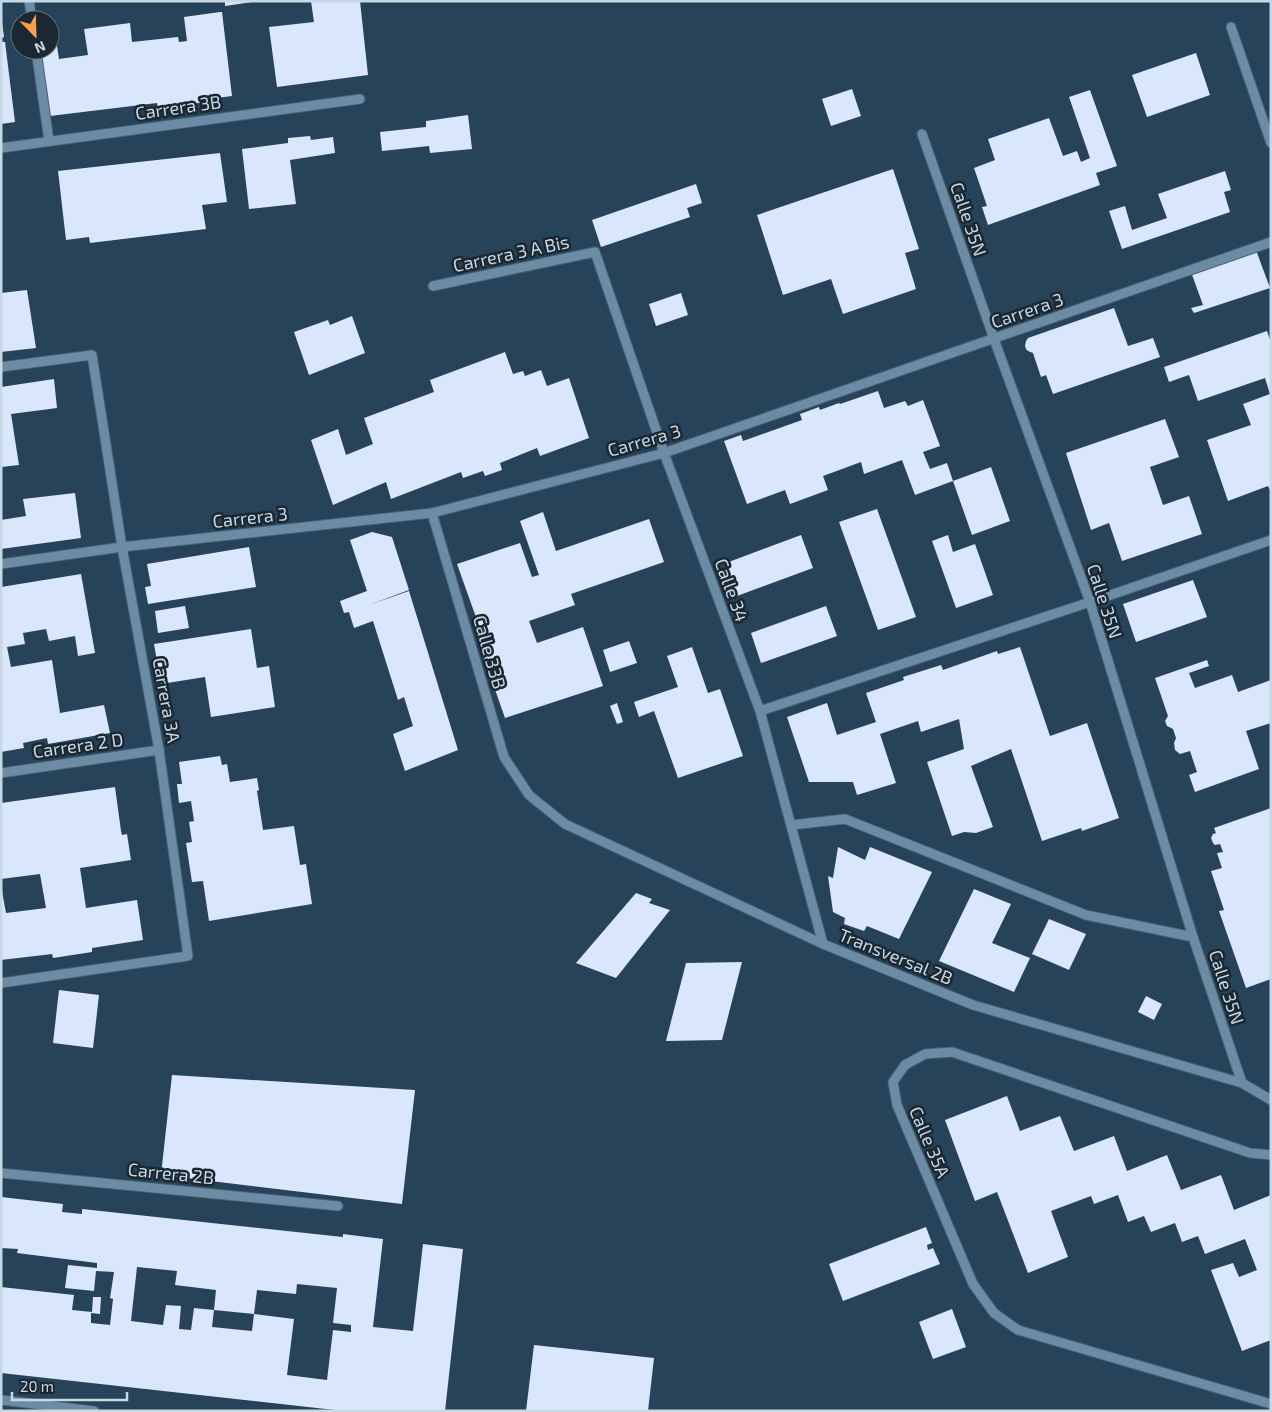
<svg xmlns="http://www.w3.org/2000/svg" width="1272" height="1412" viewBox="0 0 1272 1412" font-family="'Exo 2',sans-serif">
<style>
.building{fill:#dae6fb;fill-rule:evenodd}
.lines{fill:none;stroke-linecap:round;stroke-linejoin:round}
.minor-casing{stroke:#476173;stroke-width:11}
.minor{stroke:#6c8ca5;stroke-width:9}
.labels{text-anchor:middle;dominant-baseline:central;stroke-width:5;stroke-linejoin:round;paint-order:stroke}
.street-label{font-size:18px;fill:#c7d8e5;stroke:#1b2832}
</style>
<rect width="100%" height="100%" fill="#264359"/>
<g class="building">
<path d="M 225,1 L 252,1 L 252,2 L 225,6 Z"/>
<path d="M 311,1 L 360,1 L 368,75 L 277,87 L 269,27 L 314,22 Z"/>
<path d="M 220,12 L 222,12 L 232,96 L 209,99 L 210,101 L 187,105 L 158,109 L 157,103 L 50,116 L 39,50 L 50,50 L 50,34 L 55,33 L 59,59 L 88,55 L 84,29 L 130,23 L 132,42 L 178,37 L 179,42 L 187,41 L 184,17 Z"/>
<path d="M 1,22 L 2,22 L 4,37 L 1,38 Z"/>
<path d="M 1,42 L 5,42 L 15,122 L 1,124 Z"/>
<path d="M 1196,53 L 1210,95 L 1147,117 L 1132,75 Z"/>
<path d="M 852,89 L 861,116 L 831,126 L 822,99 Z"/>
<path d="M 1090,90 L 1117,166 L 1096,173 L 1100,185 L 988,225 L 982,207 L 987,206 L 974,168 L 995,160 L 988,139 L 1049,118 L 1063,156 L 1077,151 L 1081,162 L 1090,158 L 1069,97 Z"/>
<path d="M 468,115 L 472,149 L 430,153 L 429,146 L 382,151 L 380,132 L 426,127 L 426,121 Z"/>
<path d="M 310,136 L 311,140 L 333,137 L 335,153 L 290,160 L 296,204 L 249,209 L 242,149 L 288,143 L 288,138 Z"/>
<path d="M 220,153 L 227,202 L 202,205 L 206,229 L 90,243 L 89,237 L 66,240 L 58,171 Z"/>
<path d="M 893,169 L 919,249 L 905,253 L 916,289 L 843,314 L 831,279 L 783,295 L 757,215 Z"/>
<path d="M 1225,171 L 1231,190 L 1224,192 L 1230,212 L 1122,249 L 1109,211 L 1125,206 L 1132,230 L 1167,218 L 1158,194 Z"/>
<path d="M 696,184 L 702,203 L 687,208 L 690,217 L 601,247 L 592,220 Z"/>
<path d="M 1256,250 L 1270,288 L 1194,313 L 1191,308 L 1203,305 L 1191,272 Z"/>
<path d="M 27,290 L 36,348 L 1,352 L 1,293 Z"/>
<path d="M 681,293 L 688,315 L 656,326 L 649,304 Z"/>
<path d="M 1114,308 L 1128,346 L 1153,338 L 1160,357 L 1053,394 L 1046,375 L 1041,377 L 1033,353 L 1028,351 L 1026,349 L 1025,346 L 1026,341 L 1028,338 Z"/>
<path d="M 352,316 L 365,353 L 309,375 L 294,332 L 328,320 L 330,325 Z"/>
<path d="M 1267,331 L 1271,343 L 1271,492 L 1268,486 L 1228,501 L 1207,440 L 1251,425 L 1243,404 L 1270,394 L 1265,378 L 1198,401 L 1189,375 L 1169,382 L 1164,367 Z"/>
<path d="M 505,352 L 513,374 L 523,371 L 525,376 L 541,370 L 547,386 L 569,378 L 589,438 L 540,456 L 537,448 L 500,463 L 502,470 L 485,476 L 483,471 L 463,478 L 461,472 L 391,499 L 386,482 L 333,505 L 311,440 L 338,429 L 346,455 L 373,444 L 364,418 L 434,392 L 430,380 Z"/>
<path d="M 54,379 L 57,408 L 11,414 L 19,465 L 1,467 L 1,387 Z"/>
<path d="M 878,391 L 884,408 L 905,401 L 908,406 L 923,400 L 940,446 L 923,452 L 930,469 L 947,463 L 953,481 L 915,495 L 902,460 L 864,474 L 861,462 L 823,476 L 828,490 L 790,504 L 785,490 L 747,504 L 724,441 L 741,435 L 743,441 L 802,420 L 800,414 L 819,407 L 820,410 L 839,403 L 840,404 Z"/>
<path d="M 1165,419 L 1179,457 L 1150,467 L 1163,505 L 1189,496 L 1202,534 L 1122,561 L 1109,523 L 1091,530 L 1066,453 Z"/>
<path d="M 991,467 L 1010,521 L 972,535 L 953,481 Z"/>
<path d="M 75,493 L 81,538 L 1,549 L 1,520 L 26,516 L 23,499 Z"/>
<path d="M 877,509 L 916,617 L 878,630 L 839,522 Z"/>
<path d="M 543,512 L 556,551 L 649,519 L 664,562 L 571,594 L 575,605 L 529,621 L 537,643 L 583,627 L 603,686 L 505,718 L 492,681 L 497,679 L 490,658 L 485,661 L 472,622 L 477,620 L 457,564 L 520,543 L 532,577 L 539,575 L 520,521 Z"/>
<path d="M 372,532 L 392,537 L 409,590 L 369,605 L 409,591 L 458,750 L 405,771 L 393,734 L 413,726 L 404,697 L 398,700 L 373,621 L 354,628 L 349,612 L 344,613 L 340,601 L 367,591 L 350,540 Z"/>
<path d="M 801,535 L 813,568 L 737,596 L 726,563 Z"/>
<path d="M 948,535 L 953,552 L 975,544 L 993,595 L 956,608 L 932,541 Z"/>
<path d="M 249,547 L 256,587 L 148,604 L 145,587 L 151,586 L 147,564 Z"/>
<path d="M 81,574 L 95,653 L 78,656 L 75,636 L 49,641 L 46,629 L 23,633 L 25,644 L 7,647 L 11,667 L 52,660 L 60,713 L 104,705 L 110,733 L 48,744 L 47,738 L 23,743 L 24,748 L 1,752 L 1,587 Z"/>
<path d="M 1193,580 L 1207,617 L 1136,642 L 1123,604 Z"/>
<path d="M 185,606 L 189,628 L 158,633 L 155,611 Z"/>
<path d="M 826,606 L 837,636 L 761,663 L 751,633 Z"/>
<path d="M 251,629 L 257,668 L 269,666 L 275,707 L 211,717 L 205,677 L 161,684 L 154,644 Z"/>
<path d="M 629,641 L 637,663 L 610,672 L 603,650 Z"/>
<path d="M 692,647 L 708,693 L 720,689 L 743,756 L 678,778 L 654,711 L 639,717 L 634,702 L 678,687 L 667,656 Z"/>
<path d="M 1020,647 L 1050,736 L 1087,723 L 1119,818 L 1082,831 L 1081,828 L 1042,841 L 1011,749 L 971,766 L 993,827 L 976,833 L 964,832 L 952,836 L 927,762 L 964,749 L 959,719 L 921,732 L 918,721 L 880,734 L 896,783 L 857,795 L 853,782 L 809,782 L 787,717 L 827,703 L 837,735 L 876,722 L 866,693 L 904,680 L 903,677 L 941,665 L 943,670 L 997,651 L 998,654 Z"/>
<path d="M 1207,660 L 1209,666 L 1189,673 L 1195,688 L 1232,675 L 1238,692 L 1271,680 L 1271,723 L 1246,731 L 1259,769 L 1195,792 L 1189,775 L 1197,772 L 1190,751 L 1180,754 L 1175,750 L 1174,743 L 1176,738 L 1173,729 L 1167,726 L 1165,721 L 1168,716 L 1155,678 Z"/>
<path d="M 617,703 L 623,722 L 617,724 L 610,706 Z"/>
<path d="M 220,756 L 222,765 L 227,764 L 230,782 L 257,778 L 259,790 L 257,791 L 263,830 L 294,826 L 300,865 L 306,864 L 312,904 L 209,921 L 203,881 L 192,882 L 186,843 L 192,842 L 189,822 L 194,821 L 191,801 L 179,803 L 177,784 L 182,784 L 179,762 Z"/>
<path d="M 115,787 L 121,831 L 122,835 L 127,834 L 131,860 L 80,868 L 86,908 L 137,900 L 143,940 L 92,948 L 92,952 L 53,958 L 52,954 L 1,960 L 1,891 L 2,891 L 6,913 L 46,908 L 40,874 L 1,879 L 1,803 Z"/>
<path d="M 1271,808 L 1271,979 L 1246,988 L 1219,911 L 1224,910 L 1211,871 L 1222,868 L 1217,853 L 1223,852 L 1220,844 L 1215,845 L 1213,843 L 1211,838 L 1213,834 L 1216,833 L 1214,828 Z"/>
<path d="M 838,847 L 865,860 L 870,847 L 932,872 L 899,939 L 867,926 L 864,931 L 844,924 L 845,918 L 833,912 L 828,876 L 833,878 Z"/>
<path d="M 974,889 L 1011,904 L 992,943 L 1030,958 L 1014,992 L 939,961 Z"/>
<path d="M 636,893 L 652,899 L 649,903 L 670,910 L 616,978 L 576,963 Z"/>
<path d="M 1049,919 L 1086,934 L 1069,970 L 1032,954 Z"/>
<path d="M 742,962 L 722,1040 L 666,1041 L 686,963 Z"/>
<path d="M 59,990 L 99,995 L 93,1048 L 53,1043 Z"/>
<path d="M 1146,996 L 1162,1004 L 1154,1020 L 1138,1012 Z"/>
<path d="M 172,1075 L 415,1090 L 402,1204 L 161,1175 Z"/>
<path d="M 1007,1096 L 1020,1131 L 1060,1116 L 1074,1151 L 1114,1136 L 1127,1171 L 1167,1155 L 1181,1190 L 1221,1175 L 1234,1210 L 1271,1195 L 1271,1340 L 1242,1351 L 1211,1270 L 1233,1263 L 1239,1277 L 1257,1270 L 1245,1239 L 1205,1254 L 1198,1236 L 1182,1242 L 1175,1223 L 1151,1232 L 1144,1216 L 1128,1222 L 1118,1195 L 1094,1204 L 1091,1196 L 1051,1211 L 1068,1257 L 1028,1273 L 997,1192 L 975,1201 L 945,1120 Z"/>
<path d="M 1,1197 L 63,1204 L 62,1212 L 82,1214 L 82,1209 L 343,1237 L 343,1234 L 383,1239 L 373,1327 L 413,1331 L 423,1244 L 463,1249 L 445,1411 L 344,1411 L 1,1373 L 1,1287 L 74,1295 L 72,1310 L 92,1312 L 93,1297 L 101,1297 L 100,1314 L 91,1313 L 91,1323 L 110,1325 L 113,1299 L 110,1298 L 114,1272 L 96,1271 L 94,1291 L 65,1288 L 68,1265 L 97,1268 L 97,1263 L 17,1253 L 18,1249 L 1,1248 ZM 137,1267 L 177,1271 L 175,1285 L 216,1290 L 214,1310 L 254,1314 L 257,1290 L 296,1294 L 297,1284 L 337,1288 L 333,1323 L 351,1325 L 351,1332 L 333,1330 L 327,1380 L 287,1375 L 294,1319 L 254,1314 L 252,1331 L 212,1327 L 214,1310 L 194,1308 L 191,1330 L 179,1329 L 181,1306 L 166,1305 L 163,1325 L 131,1321 Z"/>
<path d="M 926,1227 L 932,1243 L 927,1245 L 928,1250 L 933,1248 L 940,1264 L 843,1301 L 829,1264 Z"/>
<path d="M 952,1309 L 966,1347 L 933,1359 L 919,1322 Z"/>
<path d="M 534,1345 L 654,1358 L 648,1411 L 526,1411 Z"/>
</g>
<g class="lines">
<g class="minor-casing">
<g id="minor">
<path d="M 29,1 L 32,20"/>
<path d="M 1231,27 L 1271,143"/>
<path d="M 36,50 L 49,141"/>
<path d="M 922,134 L 994,339 L 1090,602 L 1193,937 L 1242,1083"/>
<path d="M 1,148 L 360,99"/>
<path d="M 433,286 L 595,252 L 664,453 L 760,711 L 823,944"/>
<path d="M 1,367 L 92,355 L 122,547 L 159,750 L 188,956 L 1,983"/>
<path d="M 432,513 L 504,757 L 529,795 L 565,824 L 823,944 L 973,1005 L 1242,1083 L 1271,1100"/>
<path d="M 1,564 L 122,547 L 432,513 L 664,453 L 1271,242"/>
<path d="M 760,711 L 1090,602 L 1271,540"/>
<path d="M 1,773 L 159,750"/>
<path d="M 791,825 L 845,819 L 1086,915 L 1193,937"/>
<path d="M 1271,1155 L 1250,1153 L 952,1052 L 925,1054 L 905,1065 L 893,1082 L 897,1105 L 973,1284 L 994,1313 L 1018,1330 L 1271,1404"/>
<path d="M 1,1173 L 338,1206"/>
<path d="M 1,1400 L 94,1411"/>
</g>
</g>
<use href="#minor" class="minor"/>
</g>
<g class="labels">
<g class="street-label">
<text transform="translate(178 107) rotate(-8)">Carrera 3B</text>
<text transform="translate(969 219) rotate(71)">Calle 35N</text>
<text transform="translate(511 253) rotate(-12)">Carrera 3 A Bis</text>
<text transform="translate(1027 310) rotate(-19)">Carrera 3</text>
<text transform="translate(644 440) rotate(-16)">Carrera 3</text>
<text transform="translate(250 517) rotate(-6)">Carrera 3</text>
<text transform="translate(732 590) rotate(70)">Calle 34</text>
<text transform="translate(1105 601) rotate(72)">Calle 35N</text>
<text transform="translate(490 652) rotate(74)">Calle 33B</text>
<text transform="translate(167 700) rotate(80)">Carrera 3A</text>
<text transform="translate(78 745) rotate(-8)">Carrera 2 D</text>
<text transform="translate(896 956) rotate(22)">Transversal 2B</text>
<text transform="translate(1227 987) rotate(72)">Calle 35N</text>
<text transform="translate(930 1142) rotate(67)">Calle 35A</text>
<text transform="translate(171 1173) rotate(6)">Carrera 2B</text>
</g>
</g>
<rect width="1272" height="1412" fill="none" stroke="#c7d8e5" stroke-width="5"/>
<g transform="translate(35 35) rotate(157)"><circle r="24" fill="#1b2832" stroke="#606e7a"/>
<path d="M0-4L9 19L0 12L-9 19Z" fill="#f8a04b"/>
<text y="-8" font-size="14" font-weight="bold" text-anchor="middle" fill="#c7d8e5">N</text>
</g>
<path d="M12 1392v8h115v-8" fill="none" stroke="#c7d8e5" stroke-width="2.5"/>
<text x="20" y="1392" font-size="15" fill="#c7d8e5" stroke="#1b2832" stroke-width="4" paint-order="stroke">20 m</text>
</svg>
